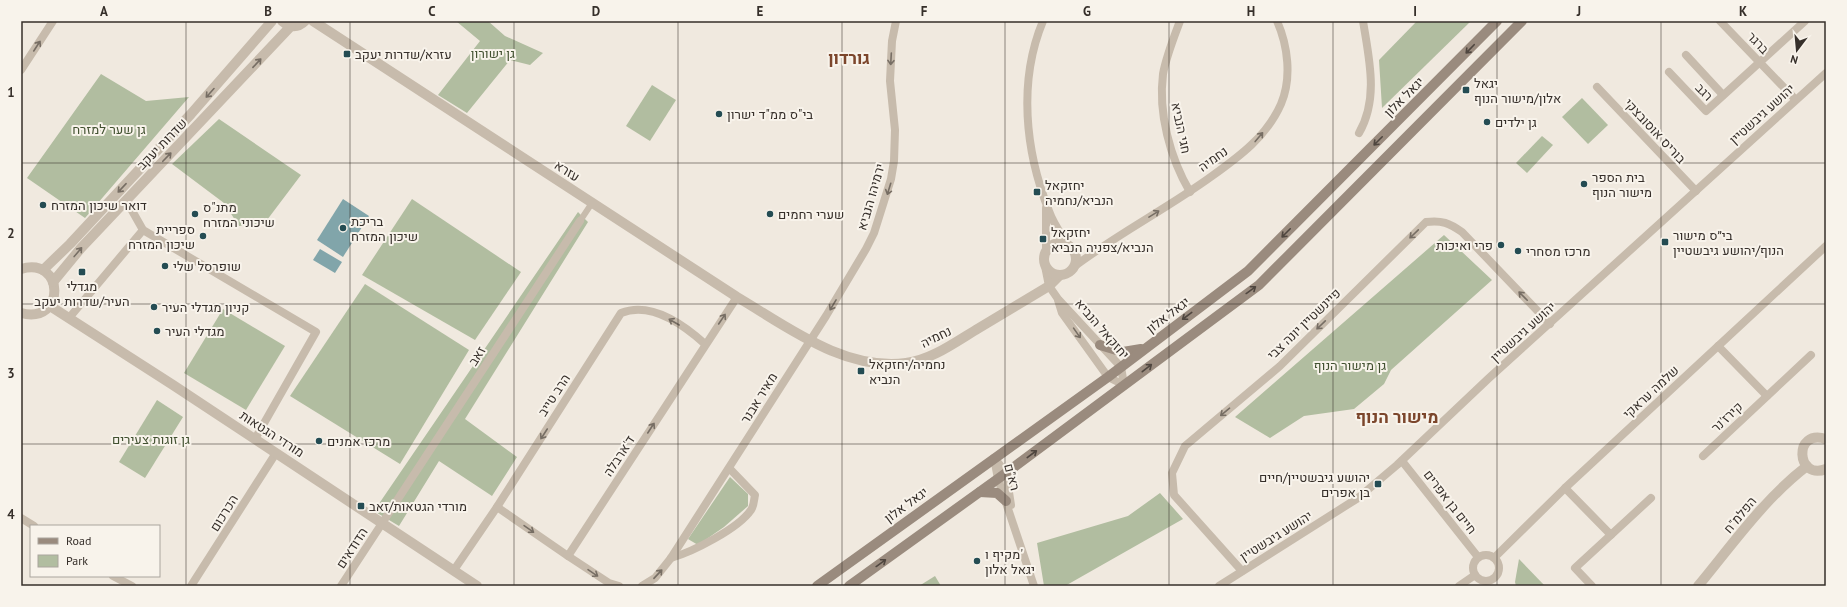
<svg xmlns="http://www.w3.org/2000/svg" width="1847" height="607" viewBox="0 0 1847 607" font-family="'PT Sans',Heebo,sans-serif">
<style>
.green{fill:#b1bda0}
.water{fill:#81a5aa}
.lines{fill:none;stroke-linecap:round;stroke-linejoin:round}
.pedestrian{stroke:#c7bbac;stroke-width:6}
.minor{stroke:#c7bbac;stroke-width:8}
.tertiary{stroke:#c7bbac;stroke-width:10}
.secondary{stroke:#9a8b7e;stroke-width:10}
.oneway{stroke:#776e64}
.oneway2{stroke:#4f463f}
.grid{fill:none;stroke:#362f2a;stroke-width:1;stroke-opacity:0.55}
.poi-dot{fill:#244c53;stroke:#f8f3eb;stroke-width:1.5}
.labels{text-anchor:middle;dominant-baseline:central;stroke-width:4;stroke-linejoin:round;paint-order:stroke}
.street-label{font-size:13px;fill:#362f2a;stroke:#f8f3eb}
.park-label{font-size:13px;fill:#425131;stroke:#f8f3eb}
.poi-label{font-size:13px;fill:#362f2a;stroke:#f8f3eb;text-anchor:start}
.district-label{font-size:17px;font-weight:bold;fill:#7c462c;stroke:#f8f3eb}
.neatline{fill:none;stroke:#362f2a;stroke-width:1.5}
.grid-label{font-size:13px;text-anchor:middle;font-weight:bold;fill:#362f2a}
</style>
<rect width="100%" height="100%" fill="#f0e9df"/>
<g class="green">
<path d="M 456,21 L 488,21 L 505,36 L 543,53 L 530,65 L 510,60 L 467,113 L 438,95 L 480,41 Z"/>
<path d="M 1417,21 L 1471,21 L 1382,108 L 1379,60 Z"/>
<path d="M 101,74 L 146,101 L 189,97 L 85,218 L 27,178 Z"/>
<path d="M 652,85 L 676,100 L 650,141 L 626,126 Z"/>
<path d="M 1582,98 L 1608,125 L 1588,144 L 1562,117 Z"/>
<path d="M 219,119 L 301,175 L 264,224 L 239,226 L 224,203 L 172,164 Z"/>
<path d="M 1542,136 L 1553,145 L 1527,173 L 1516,163 Z"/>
<path d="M 412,199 L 521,272 L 475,340 L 362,275 Z"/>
<path d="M 578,212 L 588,222 L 465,419 L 517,457 L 492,496 L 439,461 L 399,526 L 374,511 Z"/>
<path d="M 1444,235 L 1492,280 L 1391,370 L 1384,384 L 1354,409 L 1304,416 L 1270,438 L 1235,417 Z"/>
<path d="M 365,284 L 469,350 L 400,464 L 290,396 Z"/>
<path d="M 223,309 L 285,346 L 246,410 L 184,373 Z"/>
<path d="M 157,400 L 183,417 L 145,478 L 119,462 Z"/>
<path d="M 730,477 L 748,494 L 748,506 L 724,527 L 698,545 L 688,539 Z"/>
<path d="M 1160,493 L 1183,519 L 1065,586 L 1044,586 L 1037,543 L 1128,516 Z"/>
<path d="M 1519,559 L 1545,586 L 1516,586 L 1515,582 Z"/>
<path d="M 935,576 L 941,586 L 919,586 Z"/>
</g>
<g class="water">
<path d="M 343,199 L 369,216 L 343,257 L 317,240 Z"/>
<path d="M 320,249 L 342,262 L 335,273 L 313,260 Z"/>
</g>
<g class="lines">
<path class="pedestrian" d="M 580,221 L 592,203"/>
<g class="minor">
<path d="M 1043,21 C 1018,81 1025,151 1049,211 C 1053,223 1061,234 1068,245"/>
<path d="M 1180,21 C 1174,37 1166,57 1163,74 C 1158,113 1170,158 1190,192"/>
<path d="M 1720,21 L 1795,99"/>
<path d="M 1686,55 L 1723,95"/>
<path d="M 21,70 L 53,21"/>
<path d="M 1669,72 L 1706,111 L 1805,21"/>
<path d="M 1597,87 L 1696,191"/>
<path d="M 1359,133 C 1379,98 1369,59 1363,21"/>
<path d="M 126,200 L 143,230 L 316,332 L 255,439"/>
<path d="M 1046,252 L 1046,208"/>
<path d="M 1045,266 L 1049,286 L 1058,299 L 1121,367 L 1124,385"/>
<path d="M 1075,266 C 1119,233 1168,208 1212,176 C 1240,156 1267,136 1281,104 C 1292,78 1288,46 1277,21"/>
<path d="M 1058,300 L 1062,313 L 1108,377 L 1124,385"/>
<path d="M 69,318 L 143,230"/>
<path d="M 1718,346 L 1767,396"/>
<path d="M 1703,456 L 1811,355"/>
<path d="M 994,458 L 998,479 L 1034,586"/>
<path d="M 996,460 L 1006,473 L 1011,505"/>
<path d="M 1402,461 L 1478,557"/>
<path d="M 1565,488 L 1611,535"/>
<path d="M 497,507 L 568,556 L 737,297"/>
<path d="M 21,518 L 34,526"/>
<circle cx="1486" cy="568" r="13"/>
<path d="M 568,556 L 609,583 L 619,586"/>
<path d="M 671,558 C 692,552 738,529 751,510 C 754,506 754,499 755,495 L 730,469"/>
<path d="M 1494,558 L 1565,488 L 1826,246"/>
<path d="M 454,570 L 497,507 L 621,313 C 651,301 684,325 705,344"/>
<path d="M 1242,571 L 1174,495 L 1172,473 L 1185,446 L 1280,366 L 1426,222 C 1442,220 1449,223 1462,232 L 1550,324"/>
<path d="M 113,576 L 132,586"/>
<path d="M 191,586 L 276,453"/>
<path d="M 341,586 L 580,221"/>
<path d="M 642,586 L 655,578 L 671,558 L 826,316 L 866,249 L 874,233 L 891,179 L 894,161 L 895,130 L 890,81 L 892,41 L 896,21"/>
<path d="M 1219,586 L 1358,498 L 1397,465 L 1489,378 L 1826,73"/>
<path d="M 1459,586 L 1475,575"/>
<path d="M 1592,586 L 1575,568 L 1651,498"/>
</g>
<g class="tertiary">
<path d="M 282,21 C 290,28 298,28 305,21"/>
<path d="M 313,21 L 737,297 C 788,327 844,371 906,363 C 932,360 957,341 979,328 C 1002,314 1026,300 1049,286 L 1059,276"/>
<circle cx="1060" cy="259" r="16"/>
<path d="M 21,269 C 65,256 66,325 21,313"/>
<path d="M 43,270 L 70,244 L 191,114 L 272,21"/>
<path d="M 53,282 L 81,248 L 291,26"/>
<path d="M 50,306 L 173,385 L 477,586"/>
<path d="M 1826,439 C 1793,428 1796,481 1826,469"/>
<path d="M 1698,586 C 1732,545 1764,499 1807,466"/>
</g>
<g class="secondary">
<path d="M 1100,345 L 1123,352 L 1141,349"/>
<path d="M 980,492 L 997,493 L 1006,501"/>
<path d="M 817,586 L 1108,377 L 1248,271 L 1497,21"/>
<path d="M 849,586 L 1006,473 L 1259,285 L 1522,21"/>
</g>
</g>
<defs><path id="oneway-shaft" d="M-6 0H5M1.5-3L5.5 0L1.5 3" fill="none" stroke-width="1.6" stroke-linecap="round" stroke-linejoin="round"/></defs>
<g class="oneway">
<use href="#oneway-shaft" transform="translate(37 46) rotate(-57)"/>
<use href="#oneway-shaft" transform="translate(891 59) rotate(93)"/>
<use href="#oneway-shaft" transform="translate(257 63) rotate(-47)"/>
<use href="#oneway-shaft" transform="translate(210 93) rotate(132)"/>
<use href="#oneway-shaft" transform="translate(1259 137) rotate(-50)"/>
<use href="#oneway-shaft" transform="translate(167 157) rotate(-46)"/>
<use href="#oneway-shaft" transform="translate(122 188) rotate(133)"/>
<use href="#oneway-shaft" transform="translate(889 189) rotate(107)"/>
<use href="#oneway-shaft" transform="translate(1154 214) rotate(-32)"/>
<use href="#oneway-shaft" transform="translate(1414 234) rotate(136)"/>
<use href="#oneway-shaft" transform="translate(78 252) rotate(-50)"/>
<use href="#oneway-shaft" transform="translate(1523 296) rotate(-135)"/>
<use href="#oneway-shaft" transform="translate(833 305) rotate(121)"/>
<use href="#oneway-shaft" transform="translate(722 319) rotate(-56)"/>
<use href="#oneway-shaft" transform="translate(674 322) rotate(-150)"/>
<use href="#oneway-shaft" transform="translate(1321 325) rotate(136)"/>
<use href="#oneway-shaft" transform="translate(1077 333) rotate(55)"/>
<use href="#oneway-shaft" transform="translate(1225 412) rotate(140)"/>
<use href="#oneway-shaft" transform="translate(651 428) rotate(-57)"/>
<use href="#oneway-shaft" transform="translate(544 434) rotate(123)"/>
<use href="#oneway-shaft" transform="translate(529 529) rotate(35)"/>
<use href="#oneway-shaft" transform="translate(593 573) rotate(34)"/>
<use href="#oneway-shaft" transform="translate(658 574) rotate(-47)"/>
</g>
<g class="oneway2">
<use href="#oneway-shaft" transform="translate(1470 49) rotate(134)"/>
<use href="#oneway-shaft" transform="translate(1378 141) rotate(135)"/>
<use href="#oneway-shaft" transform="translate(1286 233) rotate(135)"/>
<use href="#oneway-shaft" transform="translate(1251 290) rotate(-36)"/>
<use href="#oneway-shaft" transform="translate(1187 316) rotate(143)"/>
<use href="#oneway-shaft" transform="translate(1147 368) rotate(-38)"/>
<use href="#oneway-shaft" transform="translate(1032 454) rotate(-37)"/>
<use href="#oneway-shaft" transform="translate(881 563) rotate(-36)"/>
</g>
<path class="grid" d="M 186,21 L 186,586M 350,21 L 350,586M 514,21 L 514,586M 678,21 L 678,586M 842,21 L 842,586M 1005,21 L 1005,586M 1169,21 L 1169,586M 1333,21 L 1333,586M 1497,21 L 1497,586M 1661,21 L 1661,586M 21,163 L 1826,163M 21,304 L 1826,304M 21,444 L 1826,444"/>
<g class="poi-dot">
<rect x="343" y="50" width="8" height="8" rx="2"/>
<rect x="1462" y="86" width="8" height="8" rx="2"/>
<circle cx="719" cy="114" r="4"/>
<circle cx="1487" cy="122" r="4"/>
<circle cx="1584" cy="184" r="4"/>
<rect x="1033" y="188" width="8" height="8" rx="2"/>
<circle cx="43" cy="205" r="4"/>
<circle cx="195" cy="214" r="4"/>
<circle cx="770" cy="214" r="4"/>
<circle cx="343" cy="228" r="4"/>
<circle cx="203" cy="236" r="4"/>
<rect x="1039" y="235" width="8" height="8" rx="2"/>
<rect x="1661" y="238" width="8" height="8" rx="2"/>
<circle cx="1501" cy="245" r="4"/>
<circle cx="1518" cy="251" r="4"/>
<circle cx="165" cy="266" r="4"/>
<rect x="78" y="268" width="8" height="8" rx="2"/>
<circle cx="154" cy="307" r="4"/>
<circle cx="157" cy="331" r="4"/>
<rect x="857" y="367" width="8" height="8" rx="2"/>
<circle cx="319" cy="441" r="4"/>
<rect x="1374" y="480" width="8" height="8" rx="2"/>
<rect x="357" y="502" width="8" height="8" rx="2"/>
<circle cx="977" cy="561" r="4"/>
</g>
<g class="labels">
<g class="street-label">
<text transform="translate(1758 43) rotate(46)">ברגר</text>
<text transform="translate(1704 92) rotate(46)">רגב</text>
<text transform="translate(1404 97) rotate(-45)">יגאל אלון</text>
<text transform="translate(1762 114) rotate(-42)">יהושע גיבשטיין</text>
<text transform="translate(1181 128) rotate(78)">חגי הנביא</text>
<text transform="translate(1655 131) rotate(47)">בוריס אוסובצקי</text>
<text transform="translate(162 144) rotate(-46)">שדרות יעקב</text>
<text transform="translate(1213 159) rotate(-36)">נחמיה</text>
<text transform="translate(567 171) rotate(33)">עזרא</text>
<text transform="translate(871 197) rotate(-74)">ירמיהו הנביא</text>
<text transform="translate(1168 315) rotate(-37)">יגאל אלון</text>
<text transform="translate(1304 324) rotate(-44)">פיינשטיין יונה צבי</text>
<text transform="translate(1102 329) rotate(49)">יחזקאל הנביא</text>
<text transform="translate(1523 332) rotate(-42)">יהושע גיבשטיין</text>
<text transform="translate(936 337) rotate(-26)">נחמיה</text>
<text transform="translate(477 356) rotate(-57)">זאב</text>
<text transform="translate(1651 392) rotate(-43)">שלמה עראקי</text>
<text transform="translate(554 395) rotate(-57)">הרב טייב</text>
<text transform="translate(759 398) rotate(-58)">מאיר אבנר</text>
<text transform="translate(1727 417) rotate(-43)">קירז'נר</text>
<text transform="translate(272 434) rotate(33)">מורדי הגטאות</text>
<text transform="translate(619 456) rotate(-57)">ד'ארבלה</text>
<text transform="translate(1012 477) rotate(75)">רא"ם</text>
<text transform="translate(1450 502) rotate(52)">חיים בן אפרים</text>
<text transform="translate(906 505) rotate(-36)">יגאל אלון</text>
<text transform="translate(224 513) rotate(-58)">הכרכום</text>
<text transform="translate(1740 515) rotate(-50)">הפלמ"ח</text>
<text transform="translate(1276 536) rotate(-32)">יהושע גיבשטיין</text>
<text transform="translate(352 548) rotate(-57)">הדודאים</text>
</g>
<g class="park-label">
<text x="493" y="53">גן ישורון</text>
<text x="109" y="129">גן שער למזרח</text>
<text x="1350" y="365">גן מישור הנוף</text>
<text x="151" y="439">גן זוגות צעירים</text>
</g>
<g class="poi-label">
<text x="355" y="54">עזרא/שדרות יעקב</text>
<text x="1474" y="83">יגאל<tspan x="1474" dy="15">אלון/מישור הנוף</tspan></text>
<text x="727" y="114">בי"ס ממ"ד ישרון</text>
<text x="1495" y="122">גן ילדים</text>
<text x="1592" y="177">בית הספר<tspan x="1592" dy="15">מישור הנוף</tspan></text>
<text x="1045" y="185">יחזקאל<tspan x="1045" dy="15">הנביא/נחמיה</tspan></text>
<text x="51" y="205">דואר שיכון המזרח</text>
<text x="203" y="207">מתנ"ס<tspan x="203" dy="15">שיכוני המזרח</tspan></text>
<text x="778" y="214">שערי רחמים</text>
<text x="351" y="221">בריכת<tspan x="351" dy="15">שיכון המזרח</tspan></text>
<text x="195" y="229" text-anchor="end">ספריית<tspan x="195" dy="15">שיכון המזרח</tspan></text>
<text x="1051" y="232">יחזקאל<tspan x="1051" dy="15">הנביא/צפניה הנביא</tspan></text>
<text x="1673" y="235">בי״ס מישור<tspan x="1673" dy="15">הנוף/יהושע גיבשטיין</tspan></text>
<text x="1493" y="245" text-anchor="end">פרי ואיכות</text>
<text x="1526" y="251">מרכז מסחרי</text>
<text x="173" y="266">שופרסל שלי</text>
<text x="82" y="286" text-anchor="middle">מגדלי<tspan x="82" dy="15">העיר/שדרות יעקב</tspan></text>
<text x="162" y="307">קניון מגדלי העיר</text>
<text x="165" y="331">מגדלי העיר</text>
<text x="869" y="364">נחמיה/יחזקאל<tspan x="869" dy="15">הנביא</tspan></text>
<text x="327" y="441">מרכז אמנים</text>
<text x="1370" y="477" text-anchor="end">יהושע גיבשטיין/חיים<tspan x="1370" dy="15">בן אפרים</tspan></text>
<text x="369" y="506">מורדי הגטאות/זאב</text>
<text x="985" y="554">מקיף ו'<tspan x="985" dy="15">יגאל אלון</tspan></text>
</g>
<g class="district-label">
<text x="849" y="58">גורדון</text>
<text x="1397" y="417">מישור הנוף</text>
</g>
</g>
<rect width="1847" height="607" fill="none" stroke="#f8f3eb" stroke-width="44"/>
<rect x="30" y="525" width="130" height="52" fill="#f8f3eb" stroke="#aaa59e"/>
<rect x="38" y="538" width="20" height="6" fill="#9a8b7e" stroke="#aaa59e"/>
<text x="66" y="545" font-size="12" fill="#362f2a">Road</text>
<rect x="38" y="555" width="20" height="12" fill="#b1bda0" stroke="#aaa59e"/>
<text x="66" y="565" font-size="12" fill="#362f2a">Park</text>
<g transform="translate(1797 50) rotate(196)" stroke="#f8f3eb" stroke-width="3" paint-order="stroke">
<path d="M0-3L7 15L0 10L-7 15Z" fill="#362f2a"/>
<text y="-6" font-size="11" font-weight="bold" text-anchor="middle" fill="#362f2a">N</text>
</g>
<rect x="22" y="22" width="1803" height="563" class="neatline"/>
<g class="grid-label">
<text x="104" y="16">A</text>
<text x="268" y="16">B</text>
<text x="432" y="16">C</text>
<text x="596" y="16">D</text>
<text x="760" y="16">E</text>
<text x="924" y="16">F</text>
<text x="1087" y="16">G</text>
<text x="1251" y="16">H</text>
<text x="1415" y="16">I</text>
<text x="1579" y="16">J</text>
<text x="1743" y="16">K</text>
<text x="11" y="97">1</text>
<text x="11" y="238">2</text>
<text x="11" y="378">3</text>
<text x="11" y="519">4</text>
</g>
</svg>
